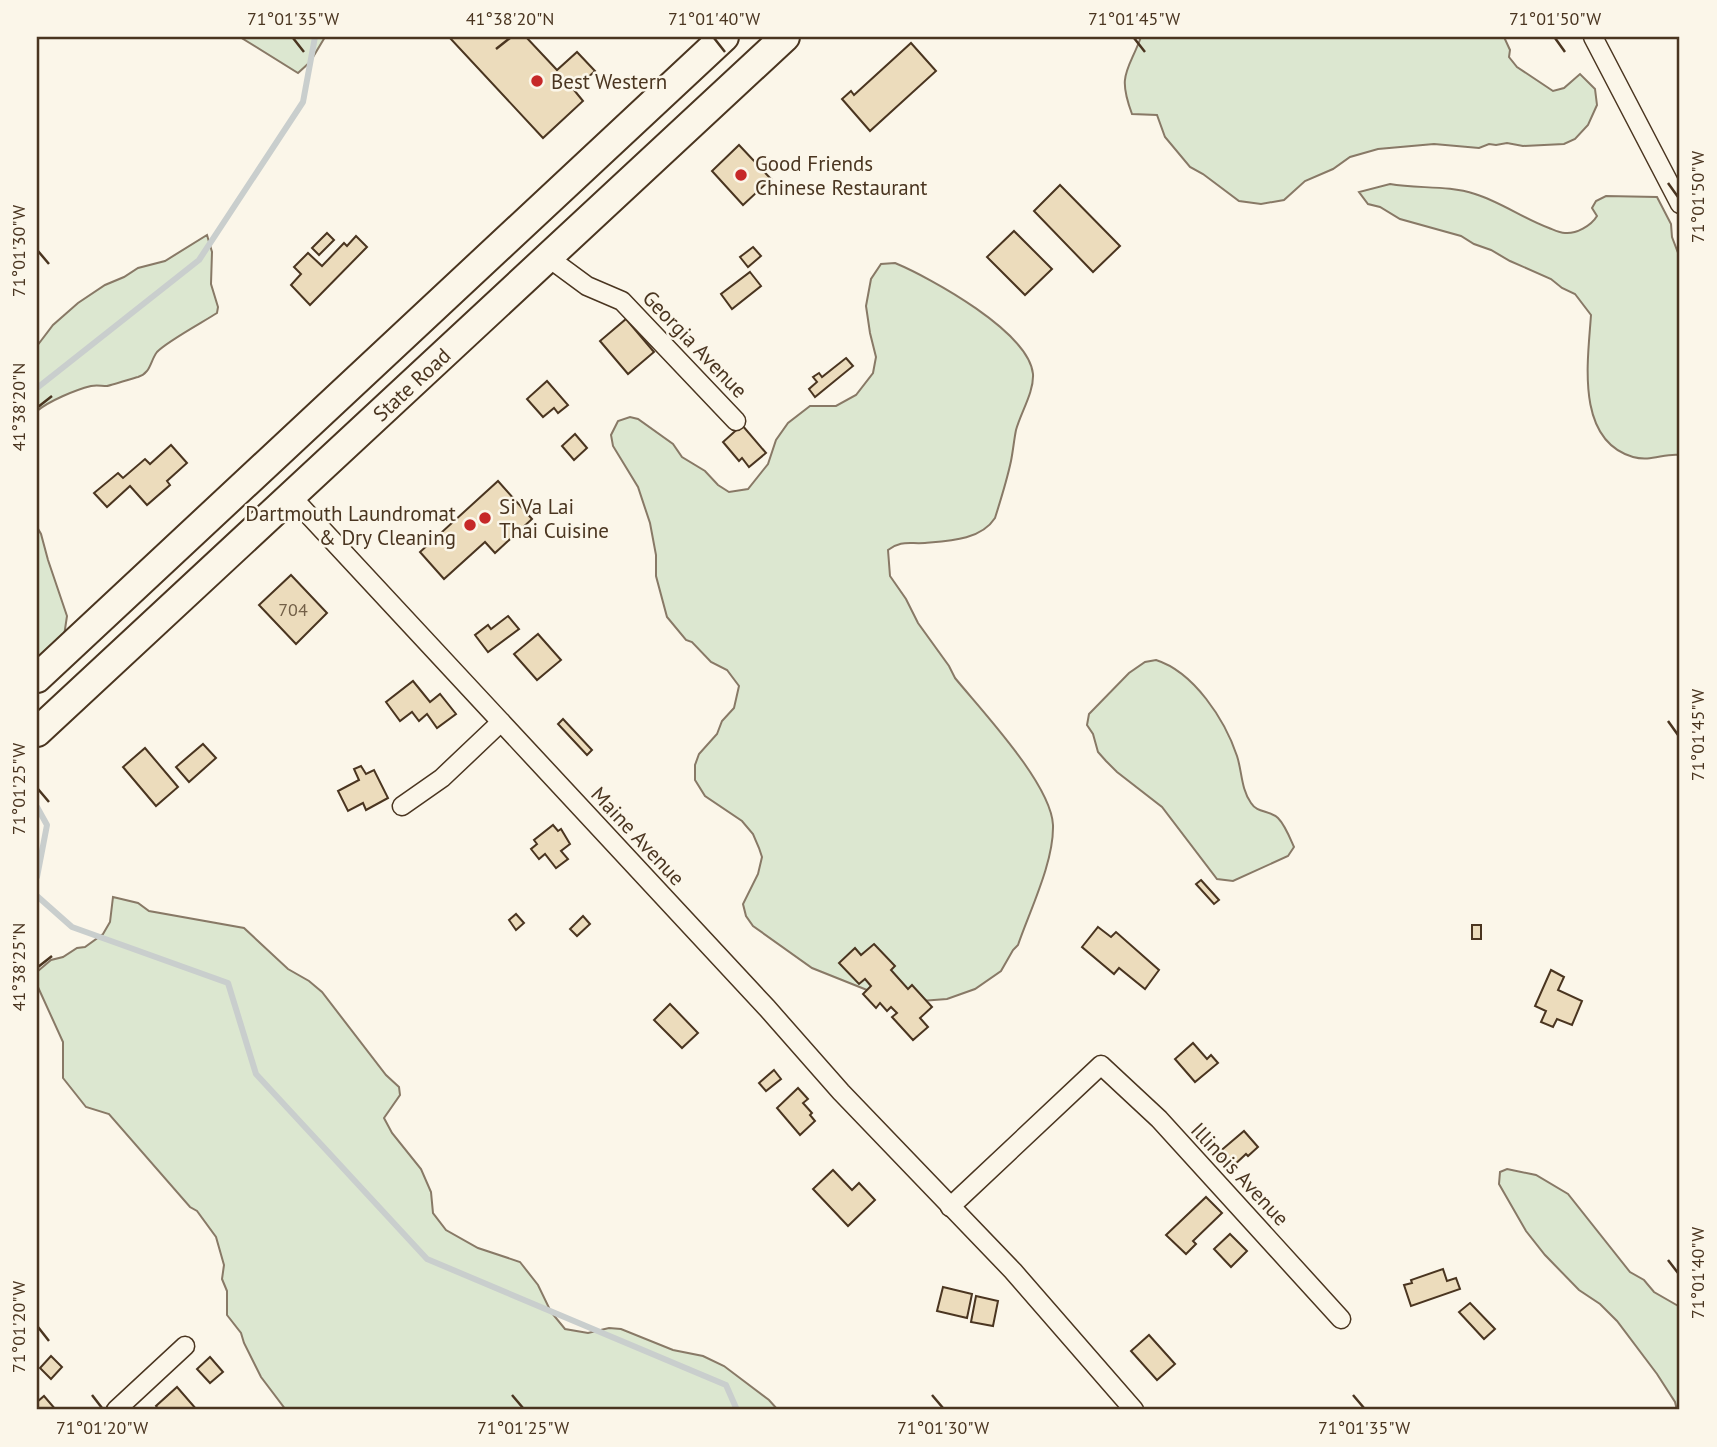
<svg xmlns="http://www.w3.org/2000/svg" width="1717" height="1447" viewBox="0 0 1717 1447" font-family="'PT Sans',sans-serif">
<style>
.green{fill:#dce7d0;stroke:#887966;stroke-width:2}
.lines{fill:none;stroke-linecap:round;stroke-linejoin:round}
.stream{stroke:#c9cecd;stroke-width:6}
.building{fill:#ecdcbc;stroke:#4a3520;stroke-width:2}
.minor-casing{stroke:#4a3520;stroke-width:21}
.primary-casing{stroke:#4a3520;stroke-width:32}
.minor{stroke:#fbf6e9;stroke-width:18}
.primary{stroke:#fbf6e9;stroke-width:28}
.ticks{fill:none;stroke:#4a3520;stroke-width:2.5}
.poi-dot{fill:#c62828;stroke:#fbf6e9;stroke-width:2.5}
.labels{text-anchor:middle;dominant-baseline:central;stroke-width:5;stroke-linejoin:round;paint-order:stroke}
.number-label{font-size:18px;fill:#725f47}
.poi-label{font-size:21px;fill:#4a3520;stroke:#fbf6e9;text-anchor:start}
.street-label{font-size:21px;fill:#4a3520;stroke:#fbf6e9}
.neatline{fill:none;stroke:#4a3520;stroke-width:2.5}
.ticks-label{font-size:18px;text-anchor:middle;fill:#4a3520}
</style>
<rect width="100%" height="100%" fill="#fbf6e9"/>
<g class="green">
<path d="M 240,37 L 325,37 L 310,62 L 298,73 Z"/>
<path d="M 1141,37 L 1504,37 L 1510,50 L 1509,57 L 1517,67 L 1553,91 L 1564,88 L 1580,74 L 1595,89 L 1597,105 L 1588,125 L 1575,139 L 1564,144 L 1523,146 L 1507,143 L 1496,145 L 1489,144 L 1479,148 L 1434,144 L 1378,149 L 1350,157 L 1333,169 L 1305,181 L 1284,200 L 1261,204 L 1239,201 L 1203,174 L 1190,167 L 1165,137 L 1157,115 L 1132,114 C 1117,74 1128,72 1141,37 Z"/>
<path d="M 1390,184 C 1418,189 1447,185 1475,194 C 1501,202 1524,219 1549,228 C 1554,230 1560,233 1565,233 C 1576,234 1591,226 1597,216 L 1592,208 L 1596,201 L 1606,196 L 1657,197 L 1671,224 L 1672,237 L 1680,258 L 1680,455 C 1664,453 1651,462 1633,457 C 1575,440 1588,360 1591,315 L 1575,294 L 1562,288 L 1551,279 L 1510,261 L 1491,250 L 1474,244 L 1461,236 L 1400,219 L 1380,207 L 1368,204 L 1359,192 Z"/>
<path d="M 207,235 L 212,252 L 211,284 L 218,307 L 217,313 C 203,322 166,342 157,352 C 150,361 151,373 138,377 C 134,378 109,386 107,386 C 101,386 97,385 91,386 C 75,390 49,401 37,411 L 37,346 L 53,325 L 78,303 L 105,285 L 124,277 L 138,268 L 165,261 Z"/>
<path d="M 895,263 C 931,278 1029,332 1033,374 C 1034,392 1021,412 1016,430 C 1014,440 1013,451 1011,461 C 1007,480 1001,499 995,518 C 981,540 949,541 925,543 C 909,544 901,540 888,550 L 890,576 L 906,599 L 918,623 L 949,666 L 955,678 C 982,711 1051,784 1053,825 C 1054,862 1030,910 1018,945 L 1013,950 L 1001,971 L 975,989 L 947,999 L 921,1001 L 882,996 L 812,968 L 753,926 L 746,916 L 743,904 L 758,874 L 762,857 L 759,848 L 753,834 L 742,821 L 705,796 L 695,780 L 695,765 L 699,754 L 717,734 L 722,721 L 734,708 L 739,686 L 727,670 L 711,662 L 692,642 L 686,640 L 667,617 L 656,576 L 656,555 L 650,523 L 638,487 L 613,446 L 611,435 L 618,421 L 630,417 L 638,419 L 673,444 L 682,457 L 705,471 L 718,485 L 729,492 L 748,489 L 768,464 L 776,440 L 788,423 L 810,406 L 836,406 L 856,395 L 873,373 L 876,357 L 870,333 L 866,306 L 871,279 L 881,264 Z"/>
<path d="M 37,527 L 41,534 L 48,560 L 67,616 L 64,636 L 37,661 Z"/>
<path d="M 1156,660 C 1194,672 1225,720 1237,756 C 1242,771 1241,789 1251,803 C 1257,813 1270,810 1278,818 C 1285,825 1290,838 1294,847 L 1288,856 L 1233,881 L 1217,879 L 1162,807 L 1117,772 L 1106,761 L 1098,752 L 1093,734 L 1087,725 L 1089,714 L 1129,673 L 1145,662 Z"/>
<path d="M 113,897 L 138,903 L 149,911 L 244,928 L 288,969 L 309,981 L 322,992 L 386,1075 L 399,1087 L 400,1095 L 384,1118 L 392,1133 L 421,1169 L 431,1192 L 433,1213 L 446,1230 L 478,1248 L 520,1262 L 538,1285 L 551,1312 L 565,1329 L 588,1333 L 609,1328 L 621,1329 L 673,1350 L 703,1356 L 724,1366 L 769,1400 L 778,1410 L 286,1410 L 261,1377 L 244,1343 L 241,1333 L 227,1315 L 227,1291 L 222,1279 L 224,1265 L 216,1237 L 197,1211 L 190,1207 L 109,1114 L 86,1107 L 63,1078 L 63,1042 L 37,985 L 38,971 L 51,960 L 63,957 L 77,948 L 85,947 L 103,934 L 110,922 Z"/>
<path d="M 1507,1169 L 1536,1175 L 1568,1194 L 1630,1272 L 1644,1280 L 1654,1292 L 1680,1307 L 1680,1410 L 1677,1410 L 1675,1402 L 1657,1374 L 1617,1321 L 1600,1304 L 1579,1290 L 1545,1255 L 1526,1231 L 1499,1184 L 1500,1172 Z"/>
</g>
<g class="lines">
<g class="stream">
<path d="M 37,388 L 199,260 L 303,102 L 315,37"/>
<path d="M 37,807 L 47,825 L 37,877"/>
<path d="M 37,896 L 72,927 L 228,983 L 256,1074 L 427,1259 L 726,1385 L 737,1410"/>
</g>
</g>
<g class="building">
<path d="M 449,37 L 526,37 L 557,70 L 577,52 L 595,71 L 574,90 L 583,101 L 543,138 Z"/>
<path d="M 911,43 L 936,71 L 870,131 L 842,99 L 851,91 L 854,95 Z"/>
<path d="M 739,145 L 771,179 L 743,205 L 712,171 Z"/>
<path d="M 1060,185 L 1120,246 L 1093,272 L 1034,211 Z"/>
<path d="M 1014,231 L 1052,269 L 1025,295 L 987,257 Z"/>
<path d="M 327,233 L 334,240 L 319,255 L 312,248 Z"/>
<path d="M 356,236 L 367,247 L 310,305 L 291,285 L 301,274 L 294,267 L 308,253 L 322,266 L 344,243 L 347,246 Z"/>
<path d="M 753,247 L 761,256 L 748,267 L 740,257 Z"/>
<path d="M 750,272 L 761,286 L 732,309 L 721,294 Z"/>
<path d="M 626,319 L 654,352 L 628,374 L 600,341 Z"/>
<path d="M 846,358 L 853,366 L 815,397 L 809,389 L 817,382 L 813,377 L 819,373 L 822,377 Z"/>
<path d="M 547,381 L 568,405 L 558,413 L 554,408 L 543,417 L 527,399 Z"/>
<path d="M 742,425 L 766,453 L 749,467 L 742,458 L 739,461 L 723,442 Z"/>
<path d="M 575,434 L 587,448 L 574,460 L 562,446 Z"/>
<path d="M 171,445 L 187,463 L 167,481 L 170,485 L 147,505 L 130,486 L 107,507 L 94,493 L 118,473 L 123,478 L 145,459 L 150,464 Z"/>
<path d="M 498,481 L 532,519 L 495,553 L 485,542 L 444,579 L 420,552 Z"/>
<path d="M 291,575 L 327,613 L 296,644 L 259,605 Z"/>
<path d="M 508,616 L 519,629 L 488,652 L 475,635 L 488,625 L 491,629 Z"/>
<path d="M 538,634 L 561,660 L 537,680 L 514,654 Z"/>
<path d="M 413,681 L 430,702 L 440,694 L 456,714 L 437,728 L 427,714 L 419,721 L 412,712 L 400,721 L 386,702 Z"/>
<path d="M 563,719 L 592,750 L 587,755 L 558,724 Z"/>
<path d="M 203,744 L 216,758 L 189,782 L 176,767 Z"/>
<path d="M 145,748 L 178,787 L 156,806 L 123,767 Z"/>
<path d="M 361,766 L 366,774 L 374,770 L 388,798 L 366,810 L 363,803 L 348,811 L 338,791 L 359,780 L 354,769 Z"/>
<path d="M 553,825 L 558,831 L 561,829 L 570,844 L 561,851 L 568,859 L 556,868 L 545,854 L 539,859 L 531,849 L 537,844 L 534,840 Z"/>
<path d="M 1201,880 L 1219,900 L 1214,904 L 1196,884 Z"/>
<path d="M 516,914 L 524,923 L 516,930 L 509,920 Z"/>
<path d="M 583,916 L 590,924 L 577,936 L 570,929 Z"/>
<rect x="1472" y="925" width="9" height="14"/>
<path d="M 1098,927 L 1111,937 L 1116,932 L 1159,970 L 1145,989 L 1119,968 L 1114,974 L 1082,947 Z"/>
<path d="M 874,944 L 895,966 L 891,970 L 908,989 L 912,985 L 932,1007 L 920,1018 L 928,1027 L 913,1040 L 892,1017 L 897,1013 L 891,1007 L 887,1011 L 880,1003 L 876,1008 L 863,994 L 871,986 L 865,979 L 859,984 L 839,963 L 855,948 L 861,955 Z"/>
<path d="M 1551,970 L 1564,977 L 1558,990 L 1582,1001 L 1572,1025 L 1557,1019 L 1553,1027 L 1541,1022 L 1546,1011 L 1535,1006 Z"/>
<path d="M 670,1004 L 698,1033 L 682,1048 L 654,1020 Z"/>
<path d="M 1193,1043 L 1207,1059 L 1211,1055 L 1218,1063 L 1195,1082 L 1175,1059 Z"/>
<path d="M 774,1070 L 781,1079 L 766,1091 L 759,1083 Z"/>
<path d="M 798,1088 L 808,1099 L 803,1103 L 812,1113 L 810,1115 L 815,1121 L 800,1135 L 777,1108 Z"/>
<path d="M 1244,1131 L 1258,1147 L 1248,1156 L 1246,1154 L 1231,1168 L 1218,1153 Z"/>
<path d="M 833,1170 L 852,1190 L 859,1183 L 875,1200 L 848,1226 L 813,1189 Z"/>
<path d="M 1206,1197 L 1222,1213 L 1193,1241 L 1196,1244 L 1186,1254 L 1166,1235 Z"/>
<path d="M 1230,1234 L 1247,1251 L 1231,1267 L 1214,1249 Z"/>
<path d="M 1443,1269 L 1447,1281 L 1456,1278 L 1460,1289 L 1411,1306 L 1404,1285 L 1412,1283 L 1411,1280 Z"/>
<path d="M 943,1287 L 972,1294 L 967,1318 L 937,1311 Z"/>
<path d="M 976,1296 L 998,1301 L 993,1326 L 971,1322 Z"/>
<path d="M 1470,1303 L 1495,1329 L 1484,1339 L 1459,1312 Z"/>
<path d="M 1149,1335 L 1175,1364 L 1157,1380 L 1131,1351 Z"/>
<path d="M 51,1356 L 62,1367 L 51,1379 L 40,1368 Z"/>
<path d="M 210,1357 L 223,1372 L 210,1383 L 197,1369 Z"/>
<path d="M 177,1387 L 197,1410 L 159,1410 L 156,1406 Z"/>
<path d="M 44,1396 L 56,1410 L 37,1410 L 37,1402 Z"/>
</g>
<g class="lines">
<g class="minor-casing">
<g id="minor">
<path d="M 1593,37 L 1680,204"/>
<path d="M 549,258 L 587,286 L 622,301 L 736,421"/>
<path d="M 291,496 L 767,1008 L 841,1092 L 1013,1271 L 1134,1410"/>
<path d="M 402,806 L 442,778 L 501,722"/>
<path d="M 950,1207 L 1101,1065 L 1159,1119 L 1341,1319"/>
<path d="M 116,1410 L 185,1346"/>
</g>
</g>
<g class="primary-casing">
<g id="primary">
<path d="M 37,678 L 724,37"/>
<path id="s1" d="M 37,732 L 785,37"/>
</g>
</g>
<use href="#minor" class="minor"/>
<use href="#primary" class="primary"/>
</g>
<path class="ticks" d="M 293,38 L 304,52M 714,38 L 725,52M 1134,38 L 1145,52M 1555,38 L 1565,52M 496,49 L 510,38M 1668,183 L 1678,197M 38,251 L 49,264M 38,407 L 52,396M 1668,721 L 1678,735M 38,789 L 49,802M 38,967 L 52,956M 1668,1260 L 1678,1273M 38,1327 L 49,1341M 92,1395 L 102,1408M 512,1395 L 523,1408M 932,1395 L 943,1408M 1353,1395 L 1364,1408"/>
<g class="poi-dot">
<circle cx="537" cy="81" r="7"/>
<circle cx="741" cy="175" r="7"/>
<circle cx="485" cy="518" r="7"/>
<circle cx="470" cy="525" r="7"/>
</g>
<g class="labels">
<g class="number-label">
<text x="293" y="609">704</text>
</g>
<g class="poi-label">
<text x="551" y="81">Best Western</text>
<text x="755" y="163">Good Friends<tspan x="755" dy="24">Chinese Restaurant</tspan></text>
<text x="499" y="506">Si Va Lai<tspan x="499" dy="24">Thai Cuisine</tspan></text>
<text x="456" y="513" text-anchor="end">Dartmouth Laundromat<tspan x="456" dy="24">&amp; Dry Cleaning</tspan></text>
</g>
<g class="street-label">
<text transform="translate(695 344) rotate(46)">Georgia Avenue</text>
<text stroke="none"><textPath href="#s1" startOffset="511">State Road</textPath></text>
<text transform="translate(638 836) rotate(47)">Maine Avenue</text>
<text transform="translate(1240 1174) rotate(47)">Illinois Avenue</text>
</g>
</g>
<rect width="1717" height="1447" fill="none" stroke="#fbf6e9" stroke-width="77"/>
<rect x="38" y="38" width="1640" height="1370" class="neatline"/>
<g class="ticks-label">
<text x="293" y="25">71°01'35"W</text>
<text x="510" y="25">41°38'20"N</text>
<text x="714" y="25">71°01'40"W</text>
<text x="1134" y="25">71°01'45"W</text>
<text x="1555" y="25">71°01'50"W</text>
<text transform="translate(1698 197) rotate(-90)" y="6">71°01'50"W</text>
<text transform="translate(19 251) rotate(-90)" y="6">71°01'30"W</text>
<text transform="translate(19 407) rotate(-90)" y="6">41°38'20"N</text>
<text transform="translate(1698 735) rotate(-90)" y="6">71°01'45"W</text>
<text transform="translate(19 789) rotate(-90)" y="6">71°01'25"W</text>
<text transform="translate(19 967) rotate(-90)" y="6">41°38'25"N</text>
<text transform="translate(1698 1273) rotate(-90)" y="6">71°01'40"W</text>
<text transform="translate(19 1327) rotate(-90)" y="6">71°01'20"W</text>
<text x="102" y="1434">71°01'20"W</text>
<text x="523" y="1434">71°01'25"W</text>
<text x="943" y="1434">71°01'30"W</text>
<text x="1364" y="1434">71°01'35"W</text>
</g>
</svg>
